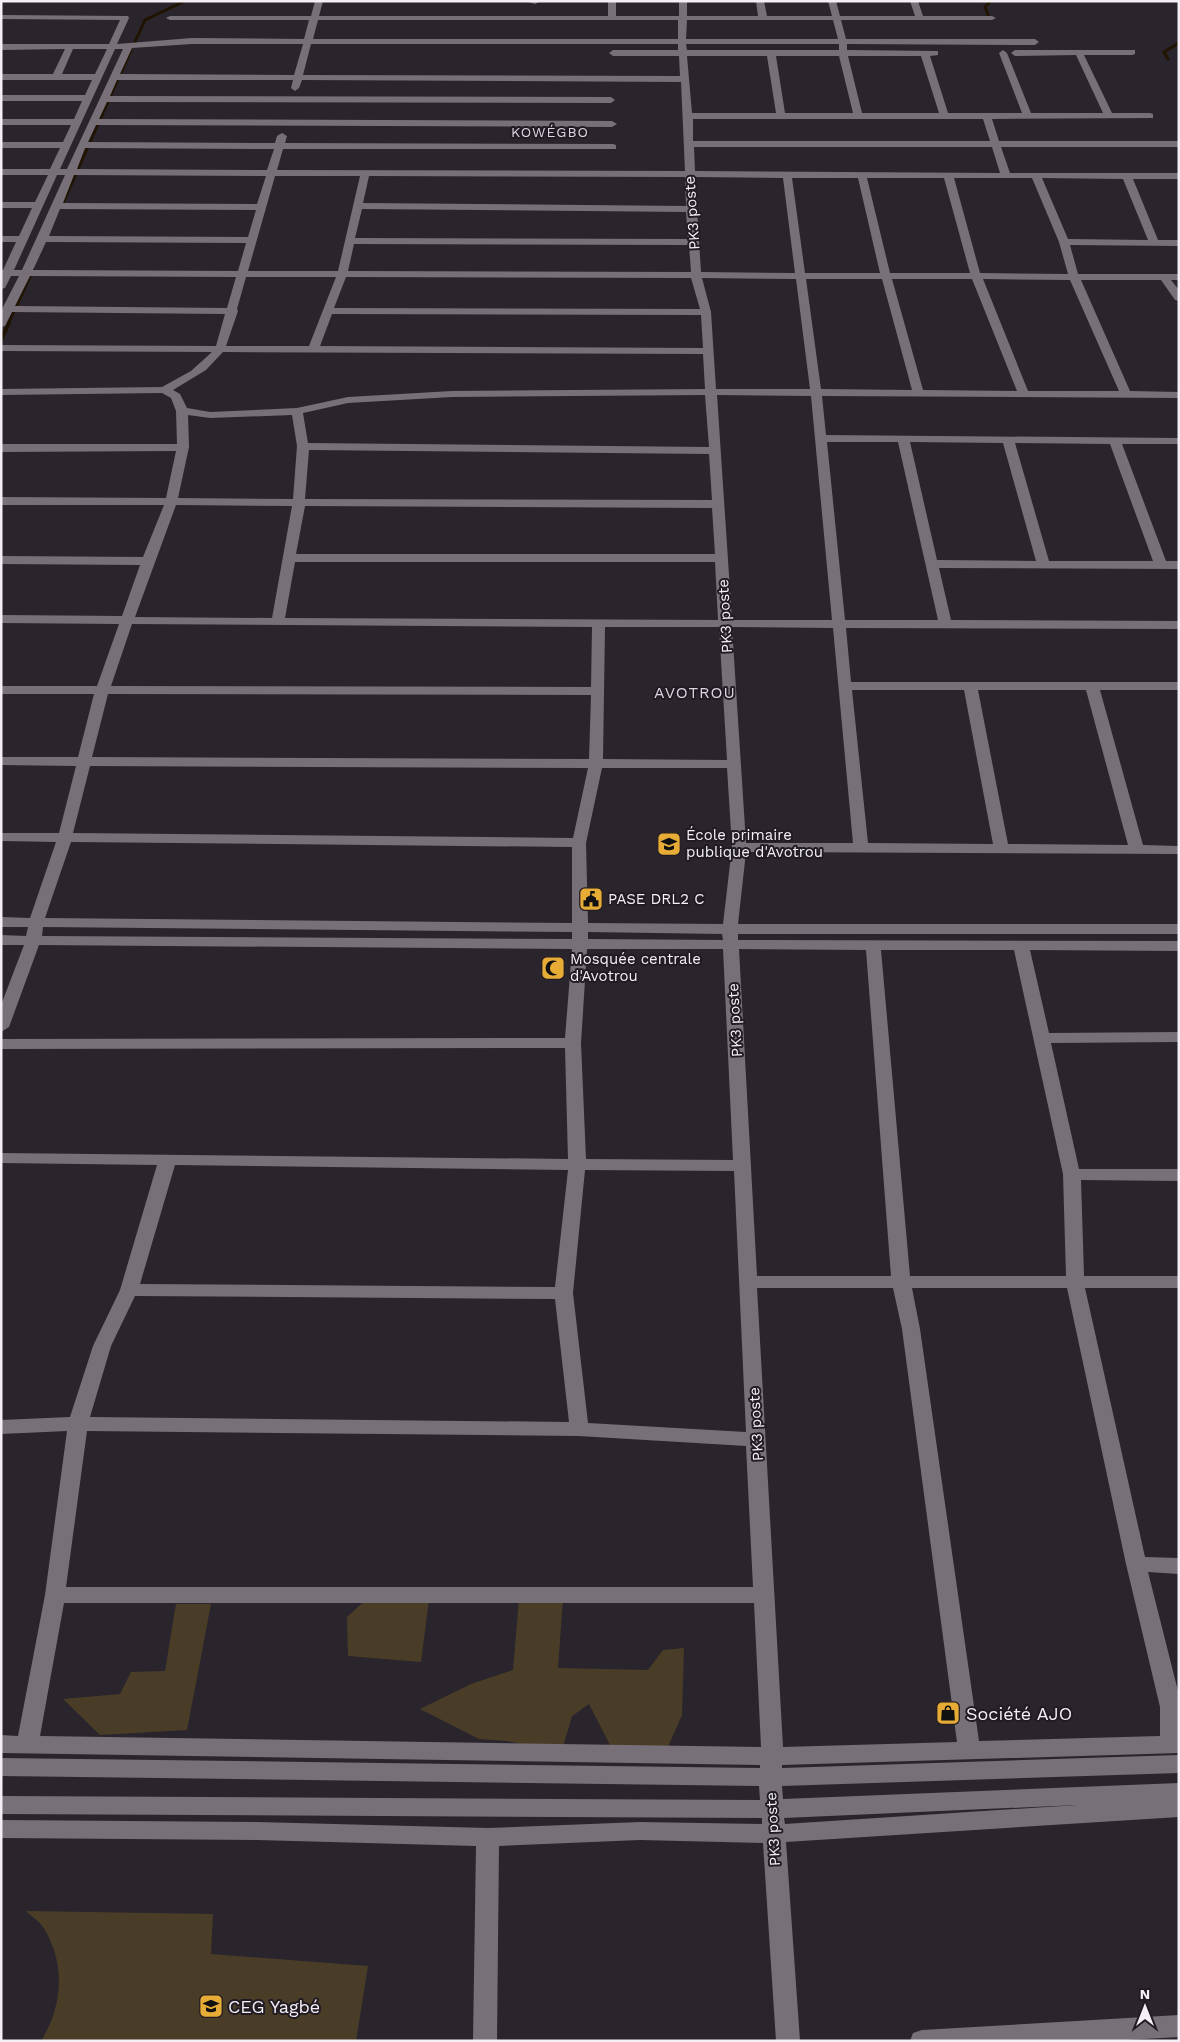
<svg xmlns="http://www.w3.org/2000/svg" width="1180" height="2042" viewBox="0 0 1180 2042" font-family="'Work Sans',sans-serif">
<style>
.green{fill:#493d28}
.lines{fill:none;stroke-linecap:round;stroke-linejoin:round}
.stream-far1{stroke:#201400;stroke-width:3}
.stream{stroke:#201400;stroke-width:4}
.minor{fill:#777079;fill-rule:evenodd}
.labels{text-anchor:middle;dominant-baseline:central;stroke-width:4;stroke-linejoin:round;paint-order:stroke}
.far-neighbourhood-label{font-size:14px;letter-spacing:1px;fill:#ddd5df;stroke:#211b23}
.street-label{font-size:15px;fill:#f3eff5;stroke:#211b23}
.poi-label{font-size:15px;fill:#f3eff5;stroke:#211b23;text-anchor:start}
.neighbourhood-label{font-size:16px;letter-spacing:1px;fill:#ddd5df;stroke:#211b23}
.near-poi-label{font-size:18px;fill:#f3eff5;stroke:#211b23;text-anchor:start}
</style>
<rect width="100%" height="100%" fill="#2a252c"/>
<g class="green">
<path d="M 369,1597 L 429,1599 L 421,1662 L 348,1656 L 347,1617 Z"/>
<path d="M 519,1598 L 563,1599 L 558,1668 L 648,1670 L 663,1650 L 684,1648 L 682,1715 L 667,1749 L 611,1747 L 589,1704 L 572,1716 L 563,1747 L 531,1746 L 507,1741 L 479,1739 L 420,1709 L 471,1684 L 513,1670 Z"/>
<path d="M 176,1604 L 211,1604 L 187,1730 L 100,1735 L 63,1699 L 120,1694 L 131,1672 L 165,1671 Z"/>
<path d="M 26,1911 L 213,1914 L 211,1954 L 368,1966 L 356,2041 L 41,2041 C 63,2006 66,1963 43,1927 C 39,1921 31,1916 26,1911 Z"/>
</g>
<g class="lines">
<g class="stream-far1">
<path d="M 988,15 L 985,7 L 991,1"/>
<path d="M 134,44 L 145,20 L 185,1"/>
<path d="M 1168,59 L 1164,52 L 1179,43"/>
<path d="M 63,203 L 131,50"/>
<path d="M 8,324 L 33,270"/>
</g>
<path class="stream" d="M 1,340 L 9,323"/>
<g class="minor">
<path d="M 315,1 L 323,1 L 319,16 L 608,16 L 608,1 L 616,1 L 616,16 L 679,16 L 679,1 L 687,1 L 687,16 L 758,16 L 756,1 L 764,1 L 767,16 L 832,16 L 828,1 L 836,1 L 840,16 L 915,16 L 910,1 L 918,1 L 923,16 L 992,16 L 996,18 L 992,20 L 841,20 L 846,39 L 1035,39 L 1039,42 L 1035,45 L 847,44 L 847,50 L 938,51 L 938,55 L 930,56 L 948,113 L 1022,113 L 999,53 L 1003,50 L 1007,53 L 1031,113 L 1103,113 L 1076,55 L 1015,56 L 1011,53 L 1015,50 L 1135,50 L 1135,54 L 1132,55 L 1084,55 L 1112,113 L 1150,113 L 1153,114 L 1153,118 L 992,119 L 999,141 L 1179,141 L 1179,147 L 1001,147 L 1010,173 L 1179,173 L 1179,179 L 1133,179 L 1158,240 L 1179,240 L 1179,246 L 1070,245 L 1078,274 L 1179,274 L 1179,280 L 1171,280 L 1179,290 L 1179,301 L 1175,300 L 1161,280 L 1081,280 L 1130,391 L 1179,392 L 1179,398 L 822,396 L 826,435 L 1179,438 L 1179,444 L 1122,444 L 1166,561 L 1179,561 L 1179,569 L 939,568 L 951,620 L 1179,621 L 1179,629 L 846,628 L 851,682 L 1179,682 L 1179,690 L 1100,690 L 1143,845 L 1179,846 L 1179,854 L 746,852 L 738,924 L 1179,924 L 1179,934 L 738,934 L 738,940 L 1179,941 L 1179,951 L 1030,950 L 1049,1033 L 1179,1032 L 1179,1042 L 1051,1043 L 1079,1169 L 1179,1169 L 1179,1181 L 1081,1180 L 1084,1276 L 1179,1276 L 1179,1288 L 1085,1288 L 1145,1557 L 1179,1558 L 1179,1574 L 1148,1572 L 1179,1695 L 1179,1753 L 782,1765 L 782,1768 L 1179,1755 L 1179,1773 L 782,1786 L 783,1799 L 1179,1783 L 1179,1817 L 786,1842 L 800,2041 L 776,2041 L 763,1843 L 640,1840 L 499,1846 L 497,2041 L 473,2041 L 476,1846 L 257,1840 L 1,1838 L 1,1820 L 257,1822 L 488,1828 L 640,1822 L 762,1824 L 762,1818 L 1,1814 L 1,1796 L 760,1800 L 759,1786 L 1,1776 L 1,1758 L 760,1768 L 760,1765 L 1,1753 L 1,1735 L 18,1736 L 45,1595 L 67,1431 L 1,1434 L 1,1420 L 70,1417 L 93,1346 L 120,1290 L 157,1165 L 1,1163 L 1,1153 L 568,1159 L 565,1048 L 1,1049 L 1,1039 L 565,1038 L 572,949 L 39,945 L 9,1027 L 1,1032 L 1,1005 L 24,945 L 1,945 L 1,935 L 26,936 L 28,927 L 1,927 L 1,917 L 30,918 L 56,842 L 1,841 L 1,833 L 59,833 L 76,766 L 1,765 L 1,757 L 78,757 L 94,694 L 1,694 L 1,686 L 97,686 L 119,624 L 1,623 L 1,615 L 122,616 L 140,565 L 1,564 L 1,556 L 143,557 L 164,505 L 1,505 L 1,497 L 166,498 L 176,451 L 1,452 L 1,444 L 177,444 L 176,411 L 171,398 L 162,393 L 1,395 L 1,389 L 162,387 L 191,371 L 212,352 L 1,351 L 1,345 L 216,346 L 225,314 L 12,312 L 5,326 L 1,327 L 2,309 L 19,276 L 11,276 L 5,288 L 1,289 L 1,270 L 3,270 L 16,242 L 1,242 L 1,236 L 19,236 L 32,208 L 1,208 L 1,202 L 35,202 L 48,175 L 1,175 L 1,169 L 50,169 L 60,148 L 1,148 L 1,142 L 63,142 L 71,125 L 1,125 L 1,119 L 74,119 L 82,101 L 1,101 L 1,95 L 85,95 L 92,80 L 1,80 L 1,74 L 53,74 L 65,49 L 1,50 L 1,44 L 109,44 L 120,20 L 1,19 L 1,15 L 128,16 L 129,18 L 117,44 L 192,38 L 304,39 L 309,20 L 170,20 L 166,18 L 170,16 L 311,16 ZM 318,20 L 678,20 L 678,39 L 313,39 ZM 687,20 L 833,20 L 838,39 L 686,39 ZM 192,44 L 303,44 L 294,75 L 120,74 L 132,48 ZM 311,44 L 678,44 L 678,50 L 613,50 L 609,53 L 613,56 L 679,56 L 680,76 L 303,75 ZM 686,44 L 839,44 L 839,50 L 687,50 ZM 73,49 L 107,49 L 95,74 L 62,74 ZM 115,49 L 123,49 L 67,169 L 60,169 ZM 687,56 L 767,56 L 776,113 L 692,113 ZM 776,56 L 839,56 L 853,113 L 785,113 ZM 848,56 L 921,56 L 939,113 L 862,113 ZM 117,80 L 293,80 L 291,88 L 295,91 L 299,88 L 302,80 L 681,82 L 685,171 L 277,170 L 283,149 L 616,149 L 616,145 L 613,144 L 285,143 L 287,136 L 282,133 L 277,136 L 275,143 L 88,142 L 96,125 L 612,127 L 617,124 L 612,121 L 99,119 L 107,102 L 611,103 L 615,100 L 611,97 L 110,96 ZM 693,119 L 983,119 L 990,141 L 693,141 ZM 694,147 L 992,147 L 1000,173 L 695,171 ZM 85,148 L 274,149 L 267,170 L 77,169 ZM 57,175 L 65,175 L 22,270 L 14,270 ZM 74,175 L 266,176 L 257,204 L 63,203 ZM 275,176 L 360,176 L 338,271 L 248,271 ZM 369,176 L 685,177 L 686,206 L 363,203 ZM 695,177 L 783,178 L 795,273 L 701,272 ZM 792,178 L 858,178 L 880,273 L 805,273 ZM 867,178 L 944,178 L 970,273 L 890,273 ZM 954,178 L 1032,178 L 1059,242 L 1068,274 L 980,273 ZM 1042,178 L 1123,179 L 1148,240 L 1068,239 ZM 60,209 L 256,210 L 248,237 L 49,236 ZM 362,209 L 686,212 L 688,239 L 355,238 ZM 46,242 L 246,243 L 238,271 L 33,270 ZM 354,244 L 689,245 L 691,272 L 348,271 ZM 30,276 L 236,277 L 227,308 L 15,306 ZM 246,277 L 336,277 L 309,346 L 226,346 L 238,311 L 237,309 ZM 346,277 L 691,278 L 700,309 L 334,308 ZM 702,278 L 796,279 L 810,389 L 716,389 L 711,312 ZM 806,279 L 882,279 L 912,390 L 821,389 ZM 892,279 L 972,279 L 1017,391 L 923,390 ZM 983,279 L 1070,280 L 1119,391 L 1028,391 ZM 332,314 L 701,315 L 703,348 L 320,346 ZM 223,352 L 703,354 L 705,389 L 452,391 L 348,397 L 297,408 L 210,412 L 187,408 L 180,394 L 173,390 L 206,370 ZM 705,395 L 709,447 L 308,443 L 303,413 L 348,403 L 452,397 ZM 717,395 L 811,396 L 832,620 L 732,620 ZM 188,415 L 210,418 L 292,415 L 297,446 L 293,499 L 178,498 L 189,447 ZM 827,442 L 898,442 L 938,620 L 845,620 ZM 910,442 L 1003,443 L 1036,561 L 937,560 ZM 1015,443 L 1110,444 L 1153,561 L 1049,561 ZM 309,450 L 709,454 L 712,500 L 305,499 ZM 176,505 L 292,506 L 272,618 L 135,617 ZM 305,506 L 712,508 L 715,554 L 296,554 ZM 295,562 L 715,562 L 718,620 L 285,618 ZM 132,624 L 592,627 L 591,687 L 111,686 ZM 605,627 L 719,627 L 727,760 L 603,759 ZM 732,627 L 833,628 L 853,843 L 746,843 ZM 852,690 L 964,690 L 993,844 L 868,843 ZM 978,690 L 1086,690 L 1128,845 L 1008,844 ZM 108,694 L 591,695 L 589,759 L 92,757 ZM 90,766 L 588,768 L 573,838 L 73,833 ZM 602,768 L 727,768 L 732,847 L 723,924 L 588,923 L 586,843 ZM 71,842 L 572,847 L 572,923 L 45,918 ZM 43,927 L 572,932 L 572,939 L 42,936 ZM 588,932 L 722,934 L 723,940 L 588,939 ZM 587,949 L 723,949 L 733,1160 L 586,1159 L 581,1043 ZM 739,949 L 866,950 L 891,1276 L 757,1276 ZM 881,950 L 1014,950 L 1063,1174 L 1066,1276 L 910,1276 ZM 175,1165 L 568,1170 L 555,1287 L 140,1284 ZM 585,1170 L 734,1171 L 746,1432 L 588,1423 L 573,1293 ZM 757,1288 L 893,1288 L 902,1329 L 957,1742 L 783,1747 ZM 912,1288 L 1067,1288 L 1126,1564 L 1160,1707 L 1160,1736 L 979,1741 L 920,1329 ZM 135,1296 L 555,1299 L 569,1422 L 90,1417 L 111,1346 ZM 87,1431 L 579,1436 L 746,1446 L 753,1587 L 66,1587 ZM 64,1603 L 754,1603 L 761,1747 L 40,1736 ZM 1077,1805 L 785,1824 L 784,1818 Z"/>
<path d="M 525,1 L 539,1 L 539,2 L 535,4 Z"/>
<path d="M 1179,2015 L 1179,2037 L 1108,2041 L 910,2041 L 913,2033 L 922,2030 Z"/>
</g>
</g>
<defs>
<g id="school-square" transform="scale(1.25)"><rect x="-9" y="-9" width="18" height="18" rx="4" fill="#e6ac36" stroke="#211b23"/><path d="M0-5L7-2L0 1L-7-2ZM-4 1L0 2.5L4 1V4Q0 6-4 4Z" fill="#111"/></g>
<g id="civic-square" transform="scale(1.25)"><rect x="-9" y="-9" width="18" height="18" rx="4" fill="#e6ac36" stroke="#211b23"/><path d="M-.6-6.5H3V-4.5H.6V-3L4-1V1h2V6H-6V1h2V-1L-.6-3ZM-1.2 2.5V6h2.4V2.5Z" fill="#111"/></g>
<g id="mosque-square" transform="scale(1.25)"><rect x="-9" y="-9" width="18" height="18" rx="4" fill="#e6ac36" stroke="#211b23"/><path d="M3.5-4.9A6 6 0 1 0 3.5 4.9A5 5 0 1 1 3.5-4.9Z" fill="#111"/></g>
<g id="shop-square" transform="scale(1.25)"><rect x="-9" y="-9" width="18" height="18" rx="4" fill="#e6ac36" stroke="#211b23"/><path d="M-5-2.5h2.3a2.7 3.5 0 0 1 5.4 0H5L5.5 6h-11ZM-1.5-2.5h3a1.5 2.3 0 0 0-3 0Z" fill="#111"/></g>
<g id="university-square" transform="scale(1.25)"><rect x="-9" y="-9" width="18" height="18" rx="4" fill="#e6ac36" stroke="#211b23"/><path d="M0-5L7-2L0 1L-7-2ZM-4 1L0 2.5L4 1V4Q0 6-4 4Z" fill="#111"/></g>
</defs>
<g fill-rule="evenodd">
<use href="#school-square" x="669" y="844"/>
<use href="#civic-square" x="591" y="899"/>
<use href="#mosque-square" x="553" y="968"/>
<use href="#shop-square" x="948" y="1713"/>
<use href="#university-square" x="211" y="2006"/>
</g>
<g class="labels">
<g class="far-neighbourhood-label">
<text x="550" y="132">KOWÉGBO</text>
</g>
<g class="street-label">
<text transform="translate(692 213) rotate(-94)">PK3 poste</text>
<text transform="translate(725 616) rotate(-93)">PK3 poste</text>
<text transform="translate(735 1020) rotate(-93)">PK3 poste</text>
<text transform="translate(756 1424) rotate(-93)">PK3 poste</text>
<text transform="translate(773 1829) rotate(-93)">PK3 poste</text>
</g>
<g class="poi-label">
<text x="686" y="835">École primaire<tspan x="686" dy="17">publique d'Avotrou</tspan></text>
<text x="608" y="899">PASE DRL2 C</text>
<text x="570" y="959">Mosquée centrale<tspan x="570" dy="17">d'Avotrou</tspan></text>
</g>
<g class="neighbourhood-label">
<text x="695" y="692">AVOTROU</text>
</g>
<g class="near-poi-label">
<text x="966" y="1713">Société AJO</text>
<text x="228" y="2006">CEG Yagbé</text>
</g>
</g>
<rect width="1180" height="2042" fill="none" stroke="#f3eff5" stroke-width="5"/>
<g transform="translate(1145 2007)" stroke="#211b23" stroke-width="4" paint-order="stroke">
<path d="M0-4L9 19L0 12L-9 19Z" fill="#f3eff5"/>
<text y="-8" font-size="14" font-weight="bold" text-anchor="middle" fill="#f3eff5">N</text>
</g>
</svg>
